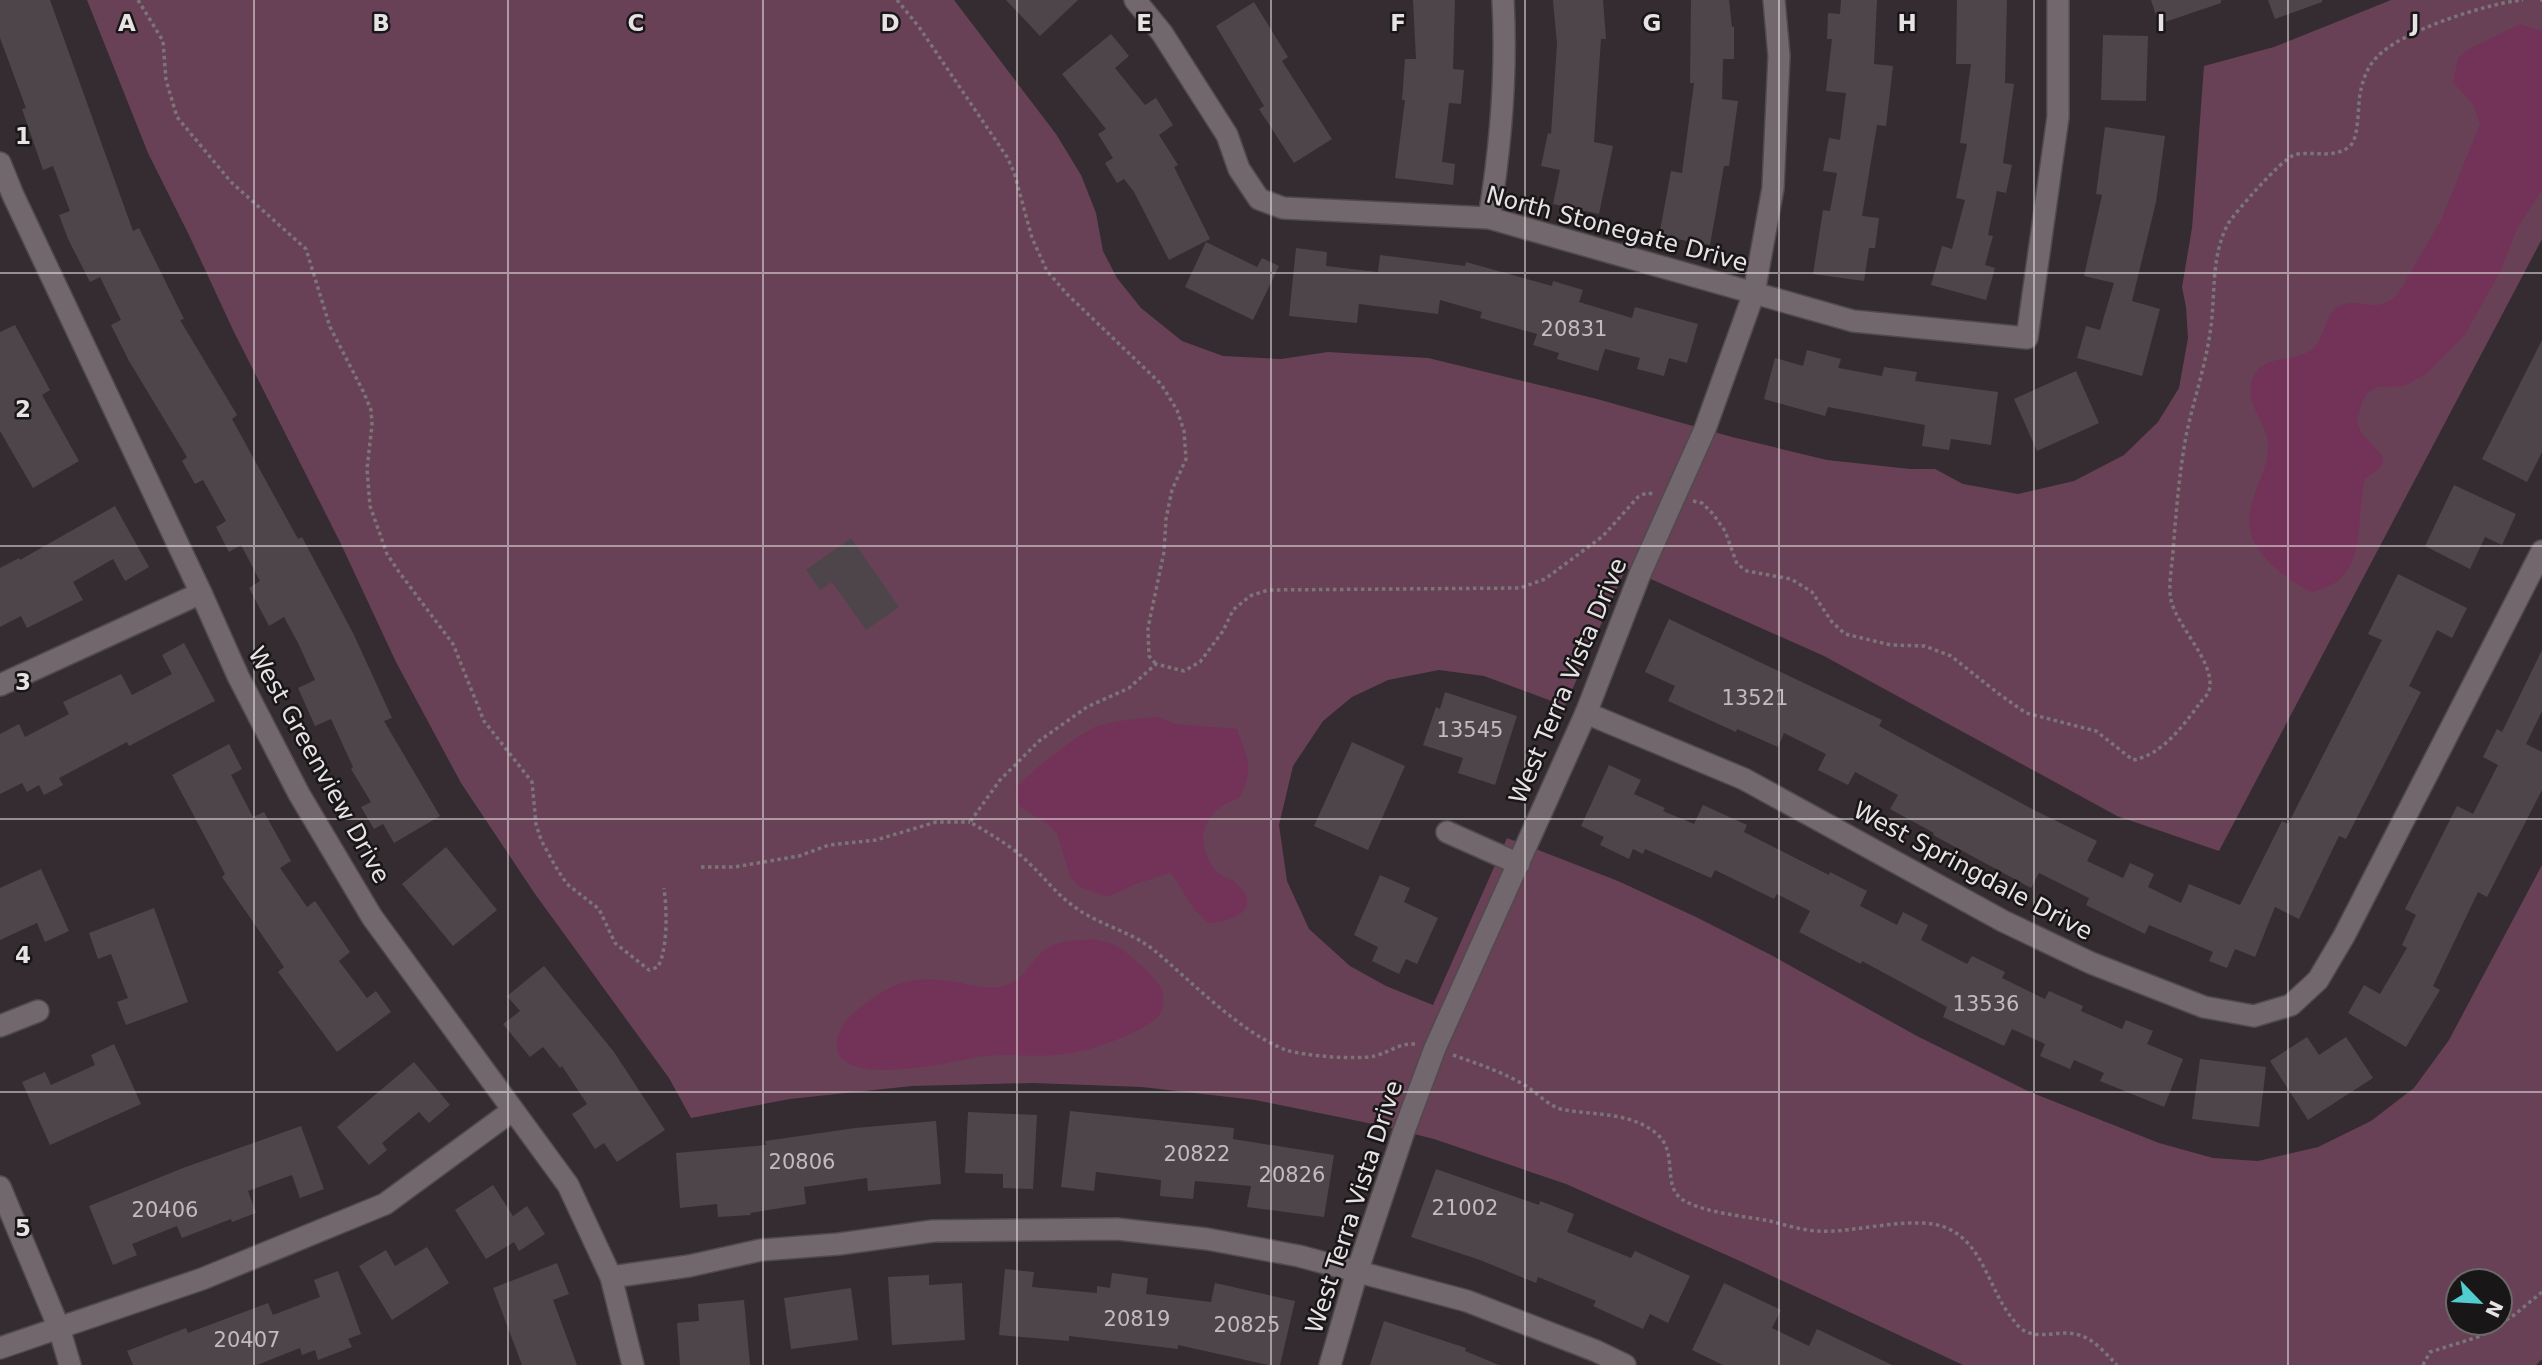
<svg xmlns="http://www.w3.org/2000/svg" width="2542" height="1365" viewBox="0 0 2542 1365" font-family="'DejaVu Sans',sans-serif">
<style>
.green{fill:#684156;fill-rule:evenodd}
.water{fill:#733358}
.building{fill:#4e454a}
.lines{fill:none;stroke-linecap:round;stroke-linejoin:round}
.minor-casing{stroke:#514a4d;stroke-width:24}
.path{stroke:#7b7578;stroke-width:3.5;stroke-dasharray:3.5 3.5;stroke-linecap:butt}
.minor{stroke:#71676c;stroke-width:21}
.grid{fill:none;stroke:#e7e2e4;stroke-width:2;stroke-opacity:0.55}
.labels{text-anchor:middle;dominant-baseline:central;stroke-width:5;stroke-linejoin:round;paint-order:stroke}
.number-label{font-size:21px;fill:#c1bbbe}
.street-label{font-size:24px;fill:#e7e2e4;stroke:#191617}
.grid-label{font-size:23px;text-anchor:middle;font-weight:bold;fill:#e7e2e4;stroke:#191617;stroke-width:5;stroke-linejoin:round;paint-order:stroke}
</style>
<rect width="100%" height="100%" fill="#342c30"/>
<path class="green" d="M 87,0 L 954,0 L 1056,134 L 1081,175 L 1096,213 L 1103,251 L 1117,278 L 1141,308 L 1182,341 L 1223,356 L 1281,359 L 1328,352 L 1428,358 L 1597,399 L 1732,437 L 1827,460 L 1910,469 L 1935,469 L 1963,484 L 2018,494 L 2074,481 L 2124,455 L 2158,422 L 2179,388 L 2188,338 L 2186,307 L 2182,287 L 2192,228 L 2204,66 L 2274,47 L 2391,0 L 2542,0 L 2542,239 L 2219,851 L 2117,816 L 1824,656 L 1626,568 L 1565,706 L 1484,676 L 1439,670 L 1388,680 L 1352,697 L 1323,721 L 1293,766 L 1279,825 L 1287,881 L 1309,929 L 1350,966 L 1386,986 L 1433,1005 L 1507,838 L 1618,881 L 1696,917 L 1771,955 L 1917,1036 L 2030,1092 L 2159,1143 L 2213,1158 L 2258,1161 L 2318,1147 L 2371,1121 L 2414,1088 L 2449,1040 L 2542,865 L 2542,1359 L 2536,1365 L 1963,1365 L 1740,1261 L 1566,1184 L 1434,1139 L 1378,1125 L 1255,1100 L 1142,1087 L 1033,1083 L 912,1086 L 790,1099 L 691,1118 L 669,1078 L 535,894 L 461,783 L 396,662 L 340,542 L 233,330 L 189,235 L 148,153 ZM 2458,1281 L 2500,1281 L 2500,1323 L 2458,1323 Z"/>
<g class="water">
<path d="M 2520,24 L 2542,31 L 2542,190 L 2518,227 L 2500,272 L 2465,335 L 2427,373 L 2405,386 L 2377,387 L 2368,393 L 2362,402 L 2357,421 L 2361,432 L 2382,456 L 2383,463 L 2380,468 L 2365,479 C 2354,522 2371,580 2312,592 C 2290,583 2254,555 2250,530 C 2248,521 2250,511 2252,503 C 2257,483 2270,464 2268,442 C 2265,419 2238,395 2257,371 C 2270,355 2296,361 2311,350 C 2326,339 2323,315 2339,306 C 2360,295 2374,317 2398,294 L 2441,220 L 2480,124 L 2474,106 L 2453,82 L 2458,58 L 2467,50 Z"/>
<path d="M 1157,717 L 1176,724 L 1237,729 C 1247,757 1255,769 1240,797 C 1234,801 1226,803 1221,807 C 1197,823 1199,853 1218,873 C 1223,878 1231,878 1236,883 C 1265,910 1231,922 1208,923 L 1194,909 L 1171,873 L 1138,883 L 1107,897 L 1078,886 L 1070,876 L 1057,833 L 1048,825 L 1019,806 L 1015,789 C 1027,774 1080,732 1098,726 C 1117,720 1137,719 1157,717 Z"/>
<path d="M 1092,939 C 1098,941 1107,941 1113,944 C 1123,948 1154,976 1160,986 C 1165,994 1165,1006 1159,1015 C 1148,1031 1092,1050 1073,1053 C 1041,1059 1009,1052 977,1057 C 954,1062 827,1092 837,1039 C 841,1018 867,1001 884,991 C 906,978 932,977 956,982 C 971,985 988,990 1003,986 C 1025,982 1031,956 1051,946 C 1062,940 1079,941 1092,939 Z"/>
</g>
<g class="building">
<path d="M 0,0 L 50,0 L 133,231 L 139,228 L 184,319 L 180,320 L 237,415 L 232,419 L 298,539 L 302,537 L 354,635 L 392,718 L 384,721 L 440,816 L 394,843 L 383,824 L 374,829 L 361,807 L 371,802 L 351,769 L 353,767 L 331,719 L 315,726 L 298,688 L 315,680 L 298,643 L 284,617 L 269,626 L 249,588 L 260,581 L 241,545 L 229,552 L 216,527 L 226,521 L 203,480 L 195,484 L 182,461 L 187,457 L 129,361 L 111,325 L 121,320 L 100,277 L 90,282 L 68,239 L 59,215 L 70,211 L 53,166 L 43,170 L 22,109 L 26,108 L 0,38 Z"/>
<path d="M 1006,0 L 1078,0 L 1040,36 Z"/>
<path d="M 1413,0 L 1455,0 L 1453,69 L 1464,70 L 1461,104 L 1449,103 L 1442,162 L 1455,164 L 1453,185 L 1395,178 L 1405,100 L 1402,100 L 1405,59 L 1416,59 Z"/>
<path d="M 1553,0 L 1603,0 L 1606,39 L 1601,39 L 1594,142 L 1613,146 L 1599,214 L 1553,204 L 1560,170 L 1541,166 L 1548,133 L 1551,134 L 1557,44 Z"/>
<path d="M 1691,0 L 1729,0 L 1732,27 L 1734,27 L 1734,59 L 1723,59 L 1722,99 L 1738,101 L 1729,166 L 1724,166 L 1710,245 L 1659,236 L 1671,171 L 1682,173 L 1694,83 L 1690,83 Z"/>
<path d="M 1841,0 L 1877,0 L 1874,64 L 1893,66 L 1886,126 L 1877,125 L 1862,216 L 1879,218 L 1875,248 L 1869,248 L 1864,281 L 1813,274 L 1823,210 L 1830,211 L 1837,173 L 1823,171 L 1829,138 L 1840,140 L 1846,93 L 1826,91 L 1832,39 L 1827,39 L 1828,13 L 1840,14 Z"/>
<path d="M 1957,0 L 2007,0 L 2005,83 L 2014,84 L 2003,163 L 2012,165 L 2006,193 L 1997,191 L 1988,235 L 1993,236 L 1985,265 L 1995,268 L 1986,300 L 1931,285 L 1942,246 L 1952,249 L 1965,200 L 1956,198 L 1967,144 L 1960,143 L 1971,64 L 1956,64 Z"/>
<path d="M 2151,0 L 2221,0 L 2221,3 L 2159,24 Z"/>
<path d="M 2268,0 L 2322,0 L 2322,2 L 2275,19 Z"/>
<path d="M 1254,2 L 1288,57 L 1282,61 L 1332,139 L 1294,163 L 1259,109 L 1264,106 L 1216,26 Z"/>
<path d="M 1111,34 L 1129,56 L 1115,68 L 1145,105 L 1156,98 L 1173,125 L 1159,135 L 1178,165 L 1174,167 L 1210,239 L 1169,260 L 1134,192 L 1124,179 L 1117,183 L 1105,163 L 1113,158 L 1098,134 L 1106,129 L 1062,74 Z"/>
<path d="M 2103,35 L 2148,36 L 2146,101 L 2101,100 Z"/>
<path d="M 2105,127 L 2165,136 L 2156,202 L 2132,301 L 2160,309 L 2142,376 L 2077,358 L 2086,326 L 2100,330 L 2114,283 L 2084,276 L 2102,195 L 2096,194 Z"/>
<path d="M 1206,242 L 1257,267 L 1262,258 L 1279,266 L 1253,320 L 1185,287 Z"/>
<path d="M 1296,248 L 1327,252 L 1326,266 L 1378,272 L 1380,255 L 1465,266 L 1466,262 L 1552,286 L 1553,281 L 1583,290 L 1579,302 L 1632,318 L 1635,307 L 1698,324 L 1687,363 L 1669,358 L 1664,376 L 1637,369 L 1640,358 L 1605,349 L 1598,371 L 1557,359 L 1559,353 L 1533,345 L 1537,334 L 1480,318 L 1482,312 L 1440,300 L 1438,314 L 1359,304 L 1357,323 L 1289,316 Z"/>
<path d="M 15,325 L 50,390 L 42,395 L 79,461 L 33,488 L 0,431 L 0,332 Z"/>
<path d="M 2542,340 L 2542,452 L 2527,482 L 2482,459 Z"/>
<path d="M 1807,350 L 1841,359 L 1838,368 L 1882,376 L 1884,367 L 1917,372 L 1915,381 L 1998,392 L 1991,445 L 1951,439 L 1949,450 L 1922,446 L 1925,425 L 1828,407 L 1825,416 L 1764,399 L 1775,358 L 1803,366 Z"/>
<path d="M 2076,371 L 2099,423 L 2037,451 L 2014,399 Z"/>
<path d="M 2454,485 L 2516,514 L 2502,545 L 2485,537 L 2470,569 L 2425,546 Z"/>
<path d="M 115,506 L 149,567 L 125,581 L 113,559 L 73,582 L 83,600 L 27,628 L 21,616 L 0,627 L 0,568 L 19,558 L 20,560 Z"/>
<path d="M 851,538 L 899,607 L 866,630 L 832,582 L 820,590 L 806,570 Z"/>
<path d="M 2398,574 L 2467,608 L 2452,638 L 2437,630 L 2409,686 L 2421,692 L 2346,839 L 2339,836 L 2299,919 L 2275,907 L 2255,957 L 2235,949 L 2227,968 L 2209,961 L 2213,952 L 2149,925 L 2145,934 L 2086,905 L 2089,898 L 2039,873 L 2031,888 L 1933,835 L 1934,833 L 1890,809 L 1898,795 L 1855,772 L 1848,785 L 1818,770 L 1826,754 L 1784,733 L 1778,747 L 1737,729 L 1736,732 L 1668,701 L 1675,686 L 1645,672 L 1669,619 L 1882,720 L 1879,726 L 2036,811 L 2097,841 L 2087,861 L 2123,878 L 2130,863 L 2154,874 L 2148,887 L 2181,903 L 2189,884 L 2240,905 L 2282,821 L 2288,824 L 2382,640 L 2368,634 Z"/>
<path d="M 184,643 L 215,701 L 129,746 L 127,742 L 59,778 L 63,785 L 44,795 L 39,785 L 27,792 L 22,783 L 0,794 L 0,734 L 19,724 L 25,737 L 69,714 L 63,702 L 121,674 L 132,695 L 172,674 L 162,655 Z"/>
<path d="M 2542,650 L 2542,711 L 2526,744 L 2542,752 L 2542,790 L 2487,897 L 2478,892 L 2433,986 L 2440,990 L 2406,1047 L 2348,1013 L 2364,985 L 2380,994 L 2407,948 L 2402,945 L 2416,915 L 2405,909 L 2457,806 L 2473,814 L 2498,765 L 2483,757 L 2497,729 L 2502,732 Z"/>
<path d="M 1445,692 L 1517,716 L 1495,785 L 1458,773 L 1463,758 L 1423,745 L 1436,707 L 1440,709 Z"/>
<path d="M 1352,742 L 1405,766 L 1368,850 L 1314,826 Z"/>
<path d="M 229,744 L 242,769 L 231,775 L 253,817 L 264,812 L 291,861 L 280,868 L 307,907 L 315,901 L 350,952 L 339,961 L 367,998 L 376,991 L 391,1012 L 337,1052 L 278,972 L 284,967 L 222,877 L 225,874 L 172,775 Z"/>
<path d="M 1609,765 L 1641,780 L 1634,794 L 1665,808 L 1663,811 L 1694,824 L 1703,805 L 1747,825 L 1744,832 L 1829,875 L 1830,872 L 1867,891 L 1860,906 L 1897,925 L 1903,912 L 1928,925 L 1921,940 L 1967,964 L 1972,956 L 2005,972 L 2002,978 L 2045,999 L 2049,991 L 2083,1006 L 2081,1011 L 2122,1029 L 2126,1020 L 2153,1031 L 2147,1044 L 2183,1059 L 2164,1107 L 2100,1081 L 2104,1073 L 2074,1060 L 2070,1069 L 2040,1056 L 2045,1044 L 2012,1029 L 2004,1046 L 1943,1017 L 1947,1007 L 1862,961 L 1861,964 L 1799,932 L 1810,911 L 1777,894 L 1774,899 L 1715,870 L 1711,878 L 1645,849 L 1643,854 L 1633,849 L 1629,859 L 1600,845 L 1604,837 L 1581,826 Z"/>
<path d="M 446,847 L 497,910 L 453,946 L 402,884 Z"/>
<path d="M 41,869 L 69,931 L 45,942 L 37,923 L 0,940 L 0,888 Z"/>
<path d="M 1380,875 L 1410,888 L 1404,902 L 1438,918 L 1417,964 L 1406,959 L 1399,974 L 1372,961 L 1378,947 L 1354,935 Z"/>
<path d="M 154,908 L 188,1002 L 126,1025 L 117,1002 L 128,998 L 111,954 L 98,959 L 89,933 Z"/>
<path d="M 544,966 L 614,1052 L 665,1130 L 617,1162 L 604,1143 L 595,1149 L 572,1114 L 587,1104 L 562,1066 L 560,1068 L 543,1047 L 530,1057 L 503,1024 L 520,1011 L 507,996 Z"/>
<path d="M 2307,1037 L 2319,1055 L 2346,1037 L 2373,1078 L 2308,1120 L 2270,1061 Z"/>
<path d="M 114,1044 L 141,1104 L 50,1145 L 22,1082 L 45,1072 L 51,1085 L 95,1065 L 91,1055 Z"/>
<path d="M 2200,1059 L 2266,1067 L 2259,1127 L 2192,1119 Z"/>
<path d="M 414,1062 L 450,1105 L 429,1123 L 419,1112 L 382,1143 L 387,1150 L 369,1165 L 337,1127 Z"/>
<path d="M 1070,1111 L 1234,1128 L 1233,1139 L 1334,1155 L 1324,1217 L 1247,1207 L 1251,1186 L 1195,1181 L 1193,1199 L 1160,1196 L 1161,1180 L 1096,1172 L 1094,1191 L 1061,1187 Z"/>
<path d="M 968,1112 L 1037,1115 L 1033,1189 L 1003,1188 L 1003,1174 L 965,1173 Z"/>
<path d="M 936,1121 L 941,1184 L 868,1191 L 867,1178 L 804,1187 L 806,1204 L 750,1213 L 751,1215 L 718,1217 L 717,1204 L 680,1208 L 676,1153 L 766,1145 L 765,1141 L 855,1128 Z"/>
<path d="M 301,1126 L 324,1189 L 300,1198 L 292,1175 L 248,1191 L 256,1213 L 232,1222 L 231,1219 L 182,1238 L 177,1226 L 132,1244 L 137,1255 L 113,1265 L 89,1206 L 183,1168 Z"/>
<path d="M 1436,1169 L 1539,1205 L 1540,1201 L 1574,1214 L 1567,1232 L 1631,1258 L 1635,1251 L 1690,1276 L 1668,1323 L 1650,1314 L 1643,1329 L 1593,1306 L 1596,1301 L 1538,1277 L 1536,1283 L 1480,1260 L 1411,1237 Z"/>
<path d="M 493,1185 L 513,1216 L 527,1206 L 545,1234 L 519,1251 L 514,1242 L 486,1259 L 455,1210 Z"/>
<path d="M 427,1247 L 449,1283 L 392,1320 L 359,1266 L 386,1250 L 395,1266 Z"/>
<path d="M 557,1263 L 569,1294 L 553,1300 L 577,1365 L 522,1365 L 493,1288 Z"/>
<path d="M 1005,1269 L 1034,1272 L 1032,1287 L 1097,1293 L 1097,1286 L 1110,1288 L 1112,1273 L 1148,1278 L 1146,1294 L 1211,1302 L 1215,1283 L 1295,1301 L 1280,1365 L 1268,1365 L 1178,1345 L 1178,1349 L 1069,1336 L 1069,1341 L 999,1335 Z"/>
<path d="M 338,1271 L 361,1334 L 348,1339 L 352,1347 L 318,1360 L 315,1350 L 302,1355 L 300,1348 L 257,1365 L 133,1365 L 127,1351 L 186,1328 L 188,1333 L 268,1303 L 273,1315 L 320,1297 L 314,1280 Z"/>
<path d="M 929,1275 L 929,1285 L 962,1283 L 965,1340 L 892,1345 L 888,1277 Z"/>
<path d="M 1724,1283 L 1781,1310 L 1772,1328 L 1809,1346 L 1817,1329 L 1892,1365 L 1723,1365 L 1692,1350 Z"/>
<path d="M 851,1288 L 858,1340 L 791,1349 L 784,1298 Z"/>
<path d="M 744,1300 L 750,1365 L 680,1365 L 677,1323 L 699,1321 L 698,1304 Z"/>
<path d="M 1384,1321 L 1466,1348 L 1465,1351 L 1499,1365 L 1370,1365 Z"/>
</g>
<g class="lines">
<g class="minor-casing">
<g id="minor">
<path d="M 1135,0 L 1162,33 L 1227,135 L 1239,169 L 1259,199 L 1283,208 L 1489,218 L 1853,321 L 2027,338 L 2058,117 L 2058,0"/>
<path d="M 0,163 L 13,195 L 201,593 L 238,676 L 299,794 L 372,917 L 568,1185 L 611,1277 L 633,1365"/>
<path d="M 1489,218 C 1501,145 1507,73 1503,0"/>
<path d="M 0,685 L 201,593"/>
<path d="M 1586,713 L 1744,779 L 2003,921 L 2091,963 L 2204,1007 L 2254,1016 L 2291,1005 L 2318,980 L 2344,936 L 2542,551"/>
<path d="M 1447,832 L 1519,864"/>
<path d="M 0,1026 L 38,1011"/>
<path d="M 0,1187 L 59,1328 L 70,1365"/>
<path d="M 611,1277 L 689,1266 L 761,1250 L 839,1244 L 933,1231 L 1117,1229 L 1207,1239 L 1299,1256 L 1467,1301 L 1596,1351 L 1625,1365"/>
<path d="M 0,1348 L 202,1279 L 385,1204 L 512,1111"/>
<path d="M 1330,1365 L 1357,1272 L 1404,1131 L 1435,1048 L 1586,713 L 1640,574 L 1705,429 L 1754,293 L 1773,188 L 1779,56 L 1774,0"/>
</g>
</g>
<g class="path">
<path d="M 138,0 L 163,41 L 166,80 L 177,117 L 231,182 L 306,249 L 330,327 L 364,393 L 371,410 L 372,425 L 367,469 L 370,506 L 387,554 L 399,572 L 453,644 L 484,721 L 532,782 L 536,824 L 541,840 L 557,869 L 567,884 L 599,909 L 615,943 L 649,970 L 658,967 C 668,947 667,911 664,888"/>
<path d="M 897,0 L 919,27 L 1007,157 L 1014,172 L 1032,238 L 1047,271 L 1067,294 L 1161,384 L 1177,410 L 1184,431 L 1186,459 L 1172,490 L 1166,519 L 1164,552 L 1148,628 L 1149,656 L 1156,664"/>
<path d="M 2540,0 L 2542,0"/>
<path d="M 1693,501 L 1702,503 L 1713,514 L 1725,531 L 1737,564 L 1747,571 L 1791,579 L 1812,592 L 1832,622 L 1845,634 L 1891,645 L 1925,646 L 1951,656 L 1999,694 L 2026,713 L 2096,731 L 2133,760 C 2162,755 2183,726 2200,703 C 2202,700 2208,695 2209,691 C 2217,664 2177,627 2171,600 C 2168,586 2172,566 2173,552 C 2176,513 2179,475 2186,436 C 2193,402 2205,368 2210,333 C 2216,298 2210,257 2228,224 C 2236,211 2281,160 2294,155 C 2311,150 2334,160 2350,146 C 2360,137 2357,103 2361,89 C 2364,77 2368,66 2377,57 C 2401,31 2488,3 2523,0"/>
<path d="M 701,867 L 734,867 L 799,856 L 829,845 L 876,840 L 936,822 L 970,822"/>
<path d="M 1415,1044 C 1399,1043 1390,1052 1375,1056 C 1356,1060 1305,1056 1286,1050 C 1241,1033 1192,982 1155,951 C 1131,931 1101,926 1076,908 C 1057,895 1044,877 1027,861 C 1010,845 990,834 970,822 L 1000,780 L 1039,741 L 1087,707 L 1129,688 L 1156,664 L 1184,671 L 1200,662 L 1223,631 L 1233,610 L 1250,596 L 1268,590 L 1520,588 L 1545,579 L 1603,536 L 1638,497 L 1646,493 L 1654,494"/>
<path d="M 1453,1055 C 1478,1064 1503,1072 1526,1086 C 1537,1093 1549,1106 1561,1109 C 1594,1116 1630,1111 1657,1134 C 1679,1153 1661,1186 1683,1200 C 1705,1213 1744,1216 1770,1221 C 1785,1225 1801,1230 1817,1231 C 1853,1234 1917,1213 1949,1229 C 1984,1246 1989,1290 2012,1318 C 2015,1322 2019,1328 2023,1330 C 2039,1340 2058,1330 2075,1334 C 2093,1337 2105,1353 2117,1365"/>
<path d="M 2423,1365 L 2430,1352 L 2481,1336 L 2514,1315 L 2542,1292"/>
</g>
<use href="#minor" class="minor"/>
</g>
<path class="grid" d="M 254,0 L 254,1365M 508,0 L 508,1365M 763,0 L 763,1365M 1017,0 L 1017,1365M 1271,0 L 1271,1365M 1525,0 L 1525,1365M 1779,0 L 1779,1365M 2034,0 L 2034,1365M 2288,0 L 2288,1365M 0,273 L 2542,273M 0,546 L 2542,546M 0,819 L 2542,819M 0,1092 L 2542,1092"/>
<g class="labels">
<g class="number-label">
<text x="1574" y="329">20831</text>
<text x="1755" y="698">13521</text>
<text x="1470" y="730">13545</text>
<text x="1986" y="1004">13536</text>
<text x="1197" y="1154">20822</text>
<text x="802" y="1162">20806</text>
<text x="1292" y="1175">20826</text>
<text x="1465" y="1208">21002</text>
<text x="165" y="1210">20406</text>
<text x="1137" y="1319">20819</text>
<text x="1247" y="1325">20825</text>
<text x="247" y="1340">20407</text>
</g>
<g class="street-label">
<text transform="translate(1617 229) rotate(15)">North Stonegate Drive</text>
<text transform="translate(1568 681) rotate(-67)">West Terra Vista Drive</text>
<text transform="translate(319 765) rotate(61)">West Greenview Drive</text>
<text transform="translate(1973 871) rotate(28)">West Springdale Drive</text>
<text transform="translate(1354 1207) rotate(-72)">West Terra Vista Drive</text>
</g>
</g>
<g class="grid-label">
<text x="127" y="31">A</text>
<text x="381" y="31">B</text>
<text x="636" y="31">C</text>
<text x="890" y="31">D</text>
<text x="1144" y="31">E</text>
<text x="1398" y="31">F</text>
<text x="1652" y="31">G</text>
<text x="1907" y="31">H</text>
<text x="2161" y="31">I</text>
<text x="2415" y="31">J</text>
<text x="23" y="144">1</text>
<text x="23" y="417">2</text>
<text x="23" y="690">3</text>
<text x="23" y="963">4</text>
<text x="23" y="1236">5</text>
</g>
<g transform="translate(2479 1302) rotate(115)"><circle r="33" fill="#191617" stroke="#6b6869" stroke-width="2"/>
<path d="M0-5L12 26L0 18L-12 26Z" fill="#52cdcf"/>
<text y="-10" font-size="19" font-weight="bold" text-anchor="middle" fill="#e7e2e4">N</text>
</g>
</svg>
